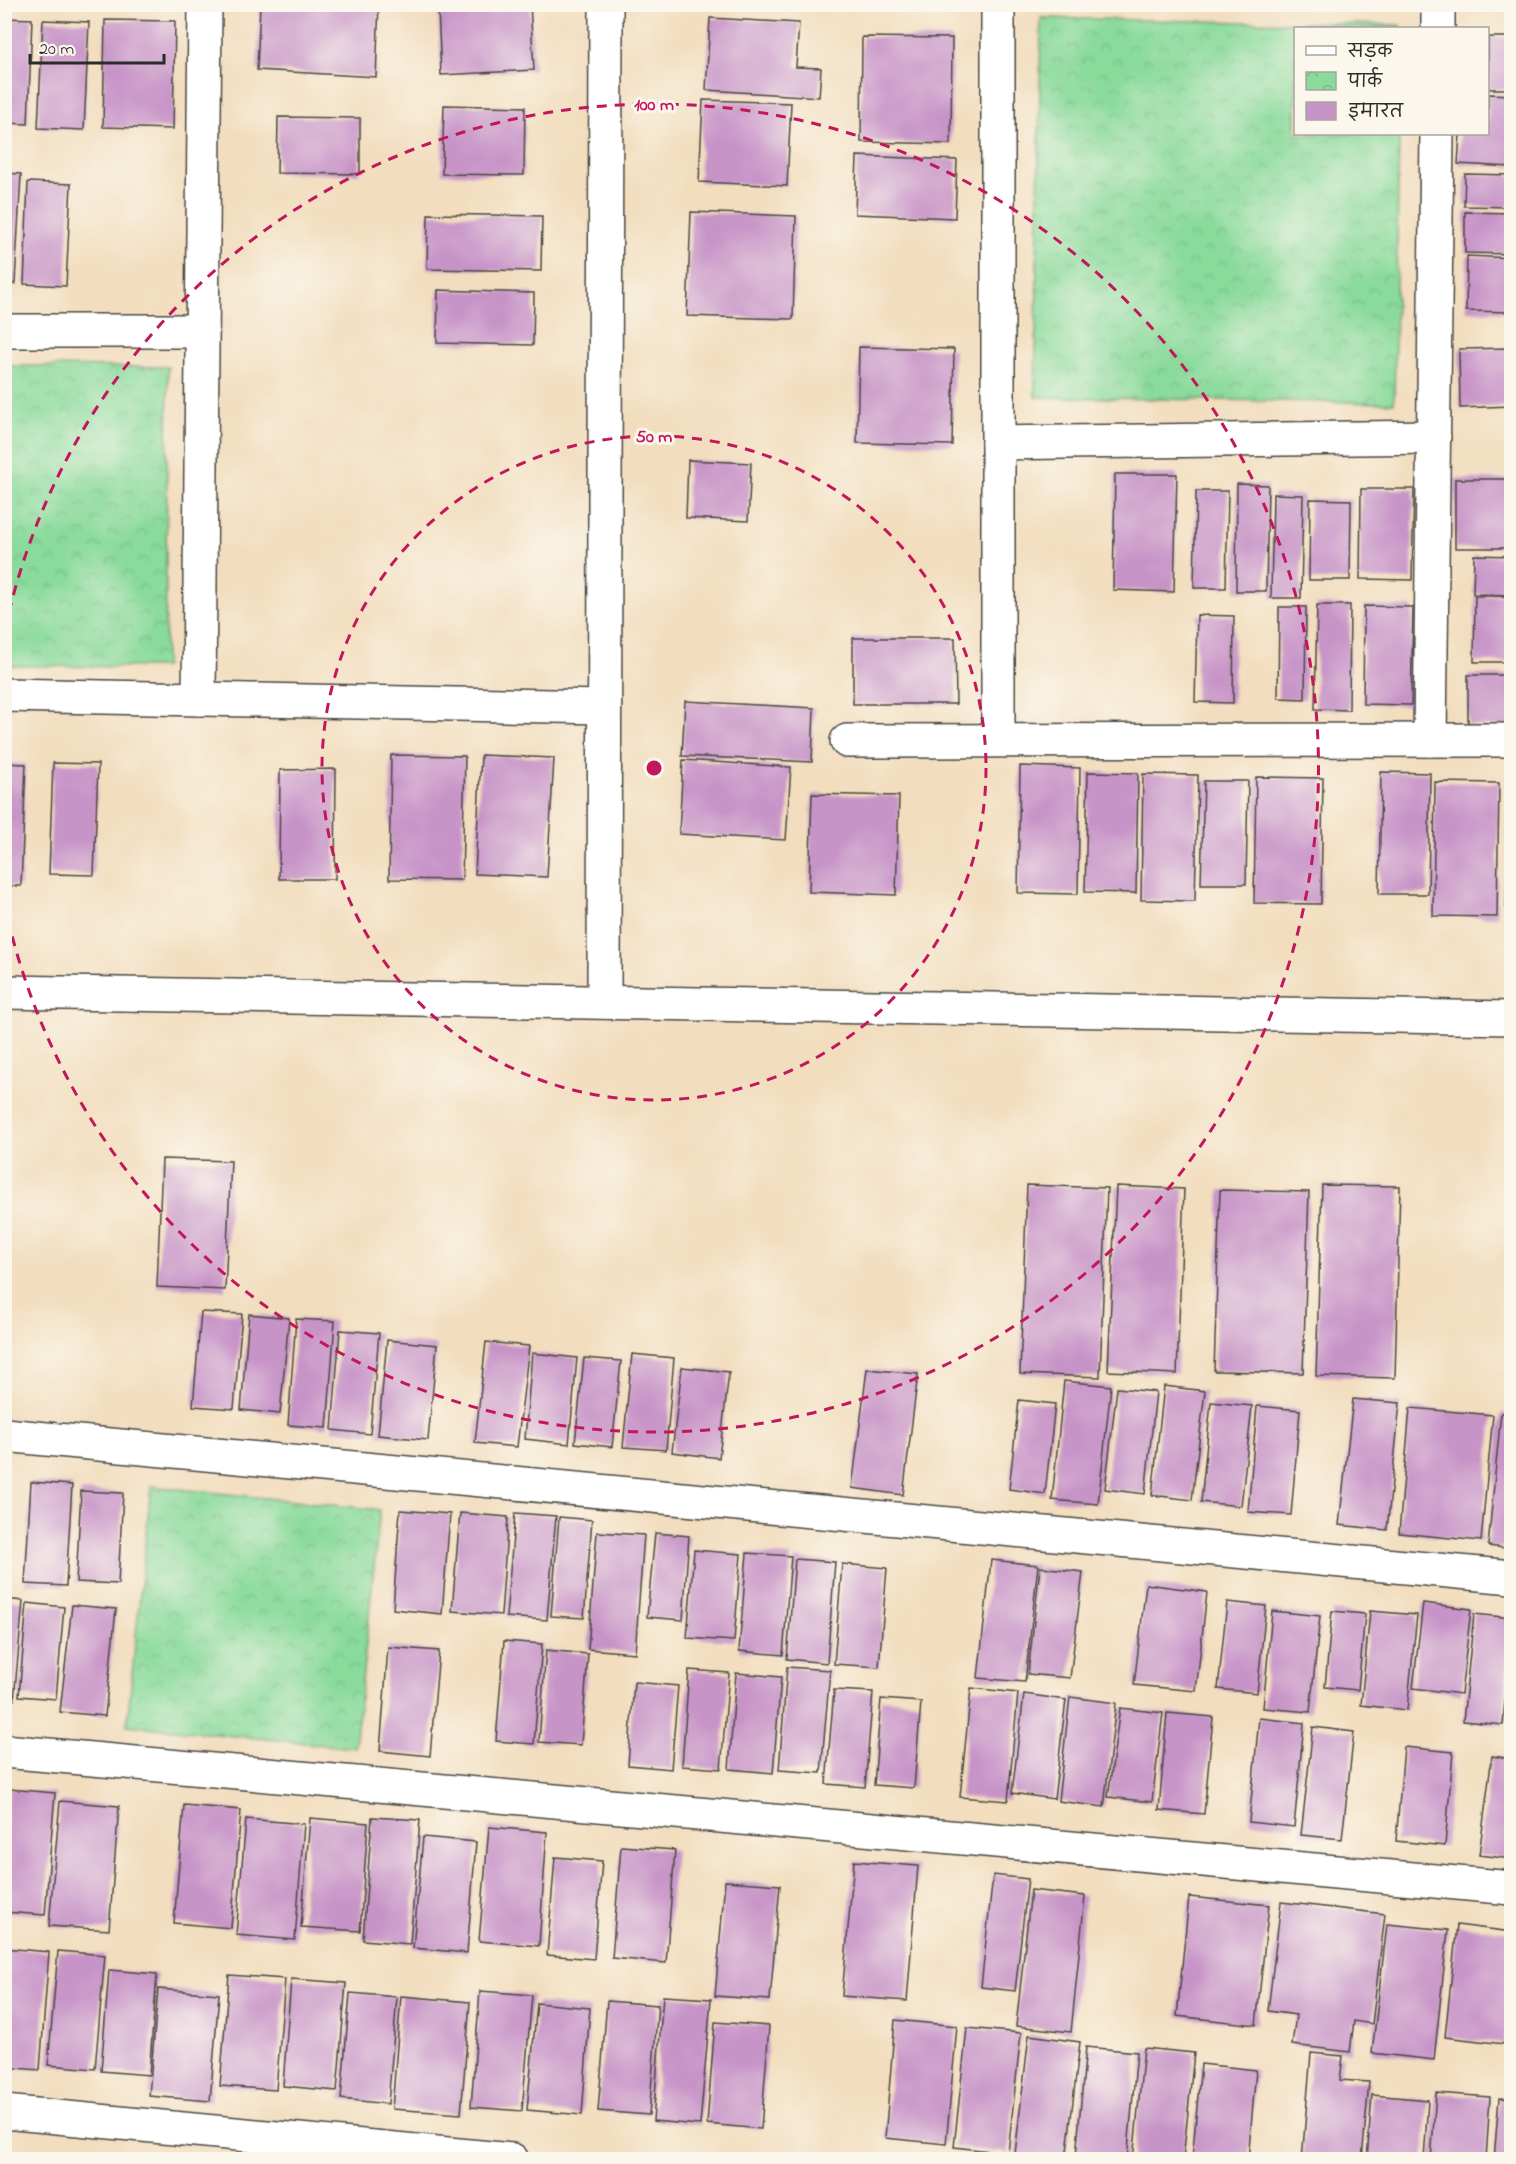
<svg xmlns="http://www.w3.org/2000/svg" width="1516" height="2164" viewBox="0 0 1516 2164" font-family="'Indie Flower','Playpen Sans Deva',sans-serif">
<style>
.park{fill:url(#park-crowns);stroke:#5a8263;stroke-width:1.5}
.building{fill:#c794c8}
.lines{fill:none;stroke-linecap:round;stroke-linejoin:round}
.minor-casing{stroke:#494641;stroke-width:36}
.tertiary-casing{stroke:#494641;stroke-width:36}
.minor{stroke:#fff;stroke-width:33}
.tertiary{stroke:#fff;stroke-width:33}
.ring{fill:none;stroke:#c2185b;stroke-width:3;stroke-dasharray:10 8}
.centre{fill:#c2185b;stroke:#fbf7ec;stroke-width:3}
.ring-label{font-size:18px;text-anchor:middle;font-weight:bold;fill:#c2185b;stroke:#fbf7ec;stroke-width:6;stroke-linejoin:round;paint-order:stroke}
</style>
<defs>
<pattern id="park-crowns" width="20" height="18" patternUnits="userSpaceOnUse" patternTransform="scale(1.5)"><rect width="20" height="18" fill="#89da9b"/><path d="M2 6a3 3 0 1 1 6 0M12 15a3 3 0 1 1 6 0" fill="none" stroke="#76bb86"/></pattern>
</defs>
<rect width="100%" height="100%" fill="#fbf7ec"/>
<filter id="ink" filterUnits="userSpaceOnUse"><feTurbulence type="fractalNoise" baseFrequency=".0167" numOctaves="2"/><feDisplacementMap in="SourceGraphic" scale="12" xChannelSelector="R" yChannelSelector="G"/><feConvolveMatrix kernelMatrix="1 2 1 2 8 2 1 2 1" color-interpolation-filters="sRGB"/></filter>
<filter id="wash" filterUnits="userSpaceOnUse"><feTurbulence type="fractalNoise" baseFrequency=".008" numOctaves="4" result="noise"/><feDisplacementMap in="SourceGraphic" scale="24" xChannelSelector="R" yChannelSelector="G"/><feGaussianBlur stdDeviation="1.35" result="paint"/><feColorMatrix in="noise" values="0 0 0 0 0 0 0 0 0 0 0 0 0 0 0 0 0 1.4 0 .05"/><feComposite in="paint" operator="in"/></filter>
<g filter="url(#wash)">
<rect width="100%" height="100%" fill="#f2ddbe"/>
<g class="park">
<path d="M 1041,18 L 1401,25 L 1400,28 L 1296,28 L 1296,134 L 1399,134 L 1394,403 L 1035,397 Z"/>
<path d="M 5,366 L 168,367 L 165,667 L 5,666 Z"/>
<path d="M 151,1486 L 380,1510 L 355,1748 L 127,1725 Z"/>
</g>
<g id="blocks">
<g class="building">
<path d="M 260,4 L 379,4 L 376,77 L 257,70 Z"/>
<path d="M 530,4 L 534,70 L 441,75 L 438,9 Z"/>
<path d="M 4,18 L 32,19 L 28,124 L 4,123 Z"/>
<path d="M 710,18 L 799,23 L 796,67 L 821,68 L 819,97 L 706,90 Z"/>
<path d="M 43,20 L 89,22 L 84,130 L 38,128 Z"/>
<path d="M 105,20 L 175,21 L 173,129 L 103,127 Z"/>
<path d="M 862,37 L 952,38 L 951,144 L 861,142 Z"/>
<rect x="1488" y="37" width="24" height="52"/>
<path d="M 1488,94 L 1512,95 L 1512,167 L 1458,164 L 1460,134 L 1488,134 Z"/>
<path d="M 703,100 L 791,103 L 787,186 L 699,182 Z"/>
<path d="M 444,105 L 525,107 L 524,175 L 442,174 Z"/>
<path d="M 278,117 L 360,118 L 360,174 L 277,173 Z"/>
<path d="M 857,156 L 957,160 L 955,218 L 855,214 Z"/>
<path d="M 4,173 L 21,174 L 15,284 L 4,283 Z"/>
<path d="M 1465,174 L 1512,175 L 1512,207 L 1464,206 Z"/>
<path d="M 28,182 L 71,184 L 66,286 L 24,284 Z"/>
<path d="M 691,212 L 796,216 L 793,319 L 687,316 Z"/>
<path d="M 1465,212 L 1512,213 L 1512,254 L 1465,253 Z"/>
<path d="M 428,214 L 542,216 L 541,271 L 427,269 Z"/>
<path d="M 1467,256 L 1512,258 L 1512,312 L 1466,311 Z"/>
<path d="M 438,290 L 534,293 L 533,345 L 437,343 Z"/>
<path d="M 859,347 L 954,349 L 952,445 L 857,443 Z"/>
<path d="M 1512,348 L 1512,406 L 1460,408 L 1459,349 Z"/>
<path d="M 688,460 L 751,463 L 748,521 L 686,518 Z"/>
<path d="M 1115,474 L 1177,474 L 1174,592 L 1113,590 Z"/>
<rect x="1455" y="479" width="57" height="69"/>
<path d="M 1237,484 L 1268,485 L 1266,591 L 1236,591 Z"/>
<path d="M 1361,489 L 1414,489 L 1412,580 L 1360,579 Z"/>
<path d="M 1196,491 L 1228,491 L 1226,588 L 1194,588 Z"/>
<path d="M 1273,494 L 1303,495 L 1301,598 L 1271,598 Z"/>
<path d="M 1310,499 L 1351,500 L 1350,580 L 1309,580 Z"/>
<path d="M 1474,555 L 1512,556 L 1512,595 L 1473,594 Z"/>
<path d="M 1475,596 L 1512,596 L 1512,662 L 1474,662 Z"/>
<path d="M 1317,605 L 1350,605 L 1349,710 L 1315,709 Z"/>
<path d="M 1364,606 L 1413,607 L 1411,705 L 1363,704 Z"/>
<path d="M 1279,607 L 1306,607 L 1305,699 L 1278,698 Z"/>
<path d="M 1197,615 L 1234,616 L 1233,703 L 1195,702 Z"/>
<path d="M 853,638 L 955,638 L 956,704 L 853,704 Z"/>
<path d="M 1468,675 L 1512,675 L 1512,727 L 1468,726 Z"/>
<path d="M 685,701 L 814,708 L 812,762 L 682,756 Z"/>
<path d="M 391,755 L 465,756 L 462,880 L 389,879 Z"/>
<path d="M 481,755 L 554,758 L 547,877 L 475,874 Z"/>
<path d="M 683,760 L 791,767 L 786,840 L 679,834 Z"/>
<path d="M 4,763 L 26,764 L 21,886 L 4,886 Z"/>
<path d="M 53,763 L 98,764 L 94,875 L 49,874 Z"/>
<path d="M 1020,766 L 1080,768 L 1078,894 L 1018,893 Z"/>
<path d="M 336,769 L 335,879 L 279,879 L 280,770 Z"/>
<path d="M 1088,772 L 1138,773 L 1136,893 L 1085,892 Z"/>
<path d="M 1381,772 L 1430,773 L 1428,894 L 1379,894 Z"/>
<path d="M 1143,774 L 1198,775 L 1195,901 L 1141,900 Z"/>
<path d="M 1256,777 L 1323,778 L 1321,904 L 1254,903 Z"/>
<path d="M 1204,781 L 1248,781 L 1246,884 L 1201,884 Z"/>
<path d="M 1435,782 L 1499,783 L 1497,917 L 1433,916 Z"/>
<path d="M 1509,782 L 1512,782 L 1512,908 L 1506,908 Z"/>
<path d="M 812,794 L 899,796 L 896,895 L 809,892 Z"/>
<path d="M 162,1159 L 231,1161 L 225,1290 L 157,1287 Z"/>
<path d="M 1027,1185 L 1107,1188 L 1100,1377 L 1020,1374 Z"/>
<path d="M 1322,1185 L 1400,1186 L 1395,1378 L 1316,1376 Z"/>
<path d="M 1116,1186 L 1184,1189 L 1177,1374 L 1108,1371 Z"/>
<path d="M 1220,1190 L 1309,1192 L 1303,1373 L 1214,1371 Z"/>
<path d="M 201,1312 L 242,1314 L 234,1409 L 193,1406 Z"/>
<path d="M 249,1314 L 289,1318 L 280,1414 L 241,1410 Z"/>
<path d="M 296,1319 L 335,1321 L 327,1428 L 288,1425 Z"/>
<path d="M 340,1330 L 379,1333 L 370,1434 L 332,1430 Z"/>
<path d="M 387,1340 L 437,1345 L 428,1440 L 378,1435 Z"/>
<path d="M 486,1342 L 529,1346 L 517,1447 L 475,1443 Z"/>
<path d="M 532,1353 L 577,1358 L 569,1444 L 525,1439 Z"/>
<path d="M 632,1354 L 674,1358 L 666,1450 L 623,1447 Z"/>
<path d="M 584,1358 L 621,1361 L 612,1447 L 575,1443 Z"/>
<path d="M 682,1367 L 729,1372 L 719,1458 L 672,1452 Z"/>
<path d="M 867,1369 L 918,1374 L 903,1495 L 852,1488 Z"/>
<path d="M 1064,1381 L 1111,1386 L 1098,1504 L 1052,1500 Z"/>
<path d="M 1164,1386 L 1205,1391 L 1192,1500 L 1152,1495 Z"/>
<path d="M 1117,1388 L 1156,1392 L 1145,1494 L 1105,1489 Z"/>
<path d="M 1353,1399 L 1400,1403 L 1387,1530 L 1339,1525 Z"/>
<path d="M 1019,1400 L 1055,1404 L 1045,1494 L 1009,1489 Z"/>
<path d="M 1211,1402 L 1252,1406 L 1241,1506 L 1201,1502 Z"/>
<path d="M 1257,1406 L 1300,1410 L 1291,1515 L 1248,1512 Z"/>
<path d="M 1410,1408 L 1493,1415 L 1481,1541 L 1399,1533 Z"/>
<path d="M 1501,1413 L 1512,1414 L 1512,1549 L 1488,1546 Z"/>
<path d="M 31,1482 L 72,1485 L 66,1586 L 25,1584 Z"/>
<path d="M 81,1491 L 123,1493 L 118,1584 L 76,1582 Z"/>
<path d="M 400,1510 L 450,1514 L 442,1614 L 393,1609 Z"/>
<path d="M 460,1513 L 508,1517 L 501,1615 L 452,1611 Z"/>
<path d="M 515,1513 L 556,1516 L 547,1620 L 506,1617 Z"/>
<path d="M 559,1517 L 592,1520 L 584,1618 L 551,1616 Z"/>
<path d="M 597,1532 L 644,1535 L 635,1653 L 588,1649 Z"/>
<path d="M 655,1533 L 689,1536 L 683,1620 L 647,1617 Z"/>
<path d="M 694,1550 L 741,1554 L 734,1641 L 687,1638 Z"/>
<path d="M 747,1553 L 791,1556 L 783,1655 L 739,1651 Z"/>
<path d="M 795,1559 L 835,1562 L 827,1663 L 787,1659 Z"/>
<path d="M 991,1560 L 1038,1565 L 1025,1682 L 978,1678 Z"/>
<path d="M 842,1564 L 887,1568 L 879,1667 L 834,1664 Z"/>
<path d="M 1040,1567 L 1083,1572 L 1070,1678 L 1028,1674 Z"/>
<path d="M 1146,1584 L 1207,1592 L 1196,1691 L 1134,1685 Z"/>
<path d="M 4,1599 L 23,1601 L 14,1700 L 4,1699 Z"/>
<path d="M 1227,1602 L 1266,1606 L 1257,1693 L 1218,1689 Z"/>
<path d="M 27,1603 L 64,1607 L 56,1699 L 19,1696 Z"/>
<path d="M 1423,1603 L 1471,1609 L 1461,1694 L 1413,1688 Z"/>
<path d="M 72,1605 L 116,1609 L 105,1716 L 60,1712 Z"/>
<path d="M 1272,1611 L 1320,1616 L 1310,1712 L 1263,1708 Z"/>
<path d="M 1332,1611 L 1365,1614 L 1358,1690 L 1325,1687 Z"/>
<path d="M 1370,1611 L 1417,1615 L 1407,1710 L 1361,1705 Z"/>
<path d="M 1474,1614 L 1512,1618 L 1503,1725 L 1463,1721 Z"/>
<path d="M 504,1641 L 542,1644 L 534,1744 L 496,1741 Z"/>
<path d="M 388,1647 L 439,1651 L 430,1756 L 380,1751 Z"/>
<path d="M 546,1650 L 588,1654 L 581,1745 L 539,1742 Z"/>
<path d="M 787,1667 L 830,1670 L 821,1773 L 779,1770 Z"/>
<path d="M 689,1670 L 729,1673 L 721,1769 L 682,1766 Z"/>
<path d="M 736,1673 L 781,1677 L 773,1773 L 729,1769 Z"/>
<path d="M 634,1682 L 678,1686 L 671,1769 L 628,1765 Z"/>
<path d="M 1510,1685 L 1512,1685 L 1512,1723 L 1506,1722 Z"/>
<path d="M 971,1688 L 1018,1693 L 1008,1801 L 960,1797 Z"/>
<path d="M 834,1690 L 873,1692 L 865,1787 L 826,1784 Z"/>
<path d="M 1024,1694 L 1066,1700 L 1054,1799 L 1012,1793 Z"/>
<path d="M 1070,1697 L 1116,1703 L 1104,1807 L 1058,1801 Z"/>
<path d="M 881,1699 L 921,1702 L 914,1788 L 874,1785 Z"/>
<path d="M 1120,1708 L 1163,1713 L 1152,1802 L 1108,1797 Z"/>
<path d="M 1167,1713 L 1213,1717 L 1204,1814 L 1159,1810 Z"/>
<path d="M 1259,1718 L 1304,1723 L 1294,1827 L 1249,1822 Z"/>
<path d="M 1313,1727 L 1354,1732 L 1342,1839 L 1301,1835 Z"/>
<path d="M 1404,1747 L 1453,1752 L 1445,1846 L 1396,1841 Z"/>
<path d="M 1492,1756 L 1512,1759 L 1512,1859 L 1479,1855 Z"/>
<path d="M 9,1789 L 55,1793 L 45,1915 L 4,1912 L 4,1848 Z"/>
<path d="M 60,1801 L 119,1806 L 109,1930 L 49,1926 Z"/>
<path d="M 184,1805 L 241,1810 L 231,1928 L 174,1923 Z"/>
<path d="M 372,1817 L 420,1820 L 410,1944 L 363,1940 Z"/>
<path d="M 310,1818 L 368,1823 L 360,1931 L 301,1927 Z"/>
<path d="M 246,1819 L 304,1824 L 295,1940 L 236,1935 Z"/>
<path d="M 489,1827 L 547,1832 L 539,1946 L 479,1941 Z"/>
<path d="M 423,1837 L 476,1842 L 467,1953 L 413,1948 Z"/>
<path d="M 621,1846 L 675,1850 L 666,1963 L 612,1958 Z"/>
<path d="M 555,1857 L 602,1861 L 594,1959 L 547,1955 Z"/>
<path d="M 854,1861 L 918,1866 L 907,2001 L 842,1996 Z"/>
<path d="M 993,1875 L 1028,1879 L 1015,1991 L 981,1987 Z"/>
<path d="M 725,1881 L 780,1885 L 770,2000 L 715,1996 Z"/>
<path d="M 1031,1890 L 1085,1896 L 1071,2032 L 1016,2026 Z"/>
<path d="M 1189,1897 L 1269,1905 L 1256,2025 L 1177,2016 Z"/>
<path d="M 1281,1902 L 1385,1914 L 1372,2024 L 1354,2021 L 1350,2052 L 1292,2045 L 1296,2015 L 1268,2011 Z"/>
<path d="M 1387,1924 L 1448,1930 L 1434,2060 L 1372,2053 Z"/>
<path d="M 1457,1925 L 1512,1932 L 1512,1977 L 1504,2044 L 1445,2037 Z"/>
<path d="M 4,1948 L 49,1952 L 40,2070 L 4,2067 Z"/>
<path d="M 58,1951 L 105,1955 L 95,2069 L 48,2065 Z"/>
<path d="M 109,1970 L 157,1974 L 149,2075 L 101,2071 Z"/>
<path d="M 229,1975 L 285,1979 L 276,2090 L 220,2086 Z"/>
<path d="M 291,1979 L 346,1983 L 337,2091 L 283,2086 Z"/>
<path d="M 158,1989 L 219,1994 L 210,2101 L 149,2096 Z"/>
<path d="M 480,1991 L 532,1995 L 522,2111 L 471,2107 Z"/>
<path d="M 350,1993 L 397,1997 L 388,2104 L 341,2099 Z"/>
<path d="M 401,1996 L 470,2002 L 461,2114 L 392,2109 Z"/>
<path d="M 663,1996 L 711,1999 L 700,2125 L 653,2121 Z"/>
<path d="M 607,2001 L 658,2005 L 649,2115 L 598,2111 Z"/>
<path d="M 537,2003 L 590,2008 L 582,2115 L 527,2110 Z"/>
<path d="M 895,2020 L 957,2026 L 946,2144 L 885,2138 Z"/>
<path d="M 715,2022 L 769,2026 L 761,2129 L 707,2124 Z"/>
<path d="M 967,2028 L 1021,2033 L 1008,2153 L 954,2147 Z"/>
<path d="M 1029,2035 L 1080,2042 L 1066,2160 L 1015,2154 Z"/>
<path d="M 1086,2047 L 1137,2052 L 1127,2160 L 1076,2157 Z"/>
<path d="M 1144,2048 L 1194,2053 L 1183,2160 L 1133,2160 Z"/>
<path d="M 1311,2053 L 1343,2056 L 1340,2080 L 1369,2082 L 1362,2160 L 1302,2160 Z"/>
<path d="M 1201,2064 L 1256,2070 L 1248,2160 L 1192,2160 Z"/>
<path d="M 1436,2093 L 1490,2097 L 1486,2160 L 1431,2160 Z"/>
<path d="M 1372,2095 L 1428,2100 L 1424,2160 L 1367,2160 Z"/>
<path d="M 1499,2098 L 1512,2099 L 1512,2160 L 1494,2160 Z"/>
</g>
</g>
</g>
<g filter="url(#ink)">
<use href="#blocks" fill-opacity="0" stroke="#494641" stroke-width="1.5"/>
<g class="lines">
<g class="minor-casing">
<g id="minor">
<path d="M 1438,28 L 1438,4"/>
<path d="M 4,331 L 202,331"/>
<path d="M 998,443 L 1434,437"/>
<path d="M 4,695 L 604,707"/>
<path d="M 199,699 L 205,4"/>
<path d="M 998,740 L 998,4"/>
<path d="M 1430,740 L 1437,134"/>
<path d="M 847,741 L 1512,740"/>
<path d="M 604,1002 L 606,4"/>
<path d="M 4,1435 L 1512,1577"/>
<path d="M 4,1751 L 1512,1888"/>
<path d="M 4,2112 L 512,2160"/>
</g>
</g>
<g class="tertiary-casing">
<path id="tertiary" d="M 4,992 L 1512,1018"/>
</g>
<use href="#minor" class="minor"/>
<use href="#tertiary" class="tertiary"/>
</g>
</g>
<g class="ring">
<circle cx="654" cy="768" r="332"/>
<path d="M5 630A664 664 0 1 1 5 906"/>
</g>
<circle cx="654" cy="768" r="9" class="centre"/>
<g class="ring-label">
<text x="654" y="110">100 m</text>
<text x="654" y="442">50 m</text>
</g>
<rect width="1516" height="2164" fill="none" stroke="#fbf7ec" stroke-width="24"/>
<rect x="1294" y="27" width="195" height="108" fill="#fbf7ec" stroke="#a8a59f" stroke-width="1.5"/>
<rect x="1306" y="46" width="30" height="9" fill="#ffffff" stroke="#a8a59f" stroke-width="1.5"/>
<text x="1348" y="57" font-size="18" fill="#2b2b2b">सड़क</text>
<rect x="1306" y="72" width="30" height="18" fill="url(#park-crowns)" stroke="#a8a59f" stroke-width="1.5"/>
<text x="1348" y="87" font-size="18" fill="#2b2b2b">पार्क</text>
<rect x="1306" y="102" width="30" height="18" fill="#c794c8" stroke="#a8a59f" stroke-width="1.5"/>
<text x="1348" y="117" font-size="18" fill="#2b2b2b">इमारत</text>
<path d="M30 54v9h134v-9" fill="none" stroke="#2b2b2b" stroke-width="3"/>
<text x="39" y="54" font-size="18" fill="#2b2b2b" stroke="#fbf7ec" stroke-width="4.5" paint-order="stroke">20 m</text>
</svg>
